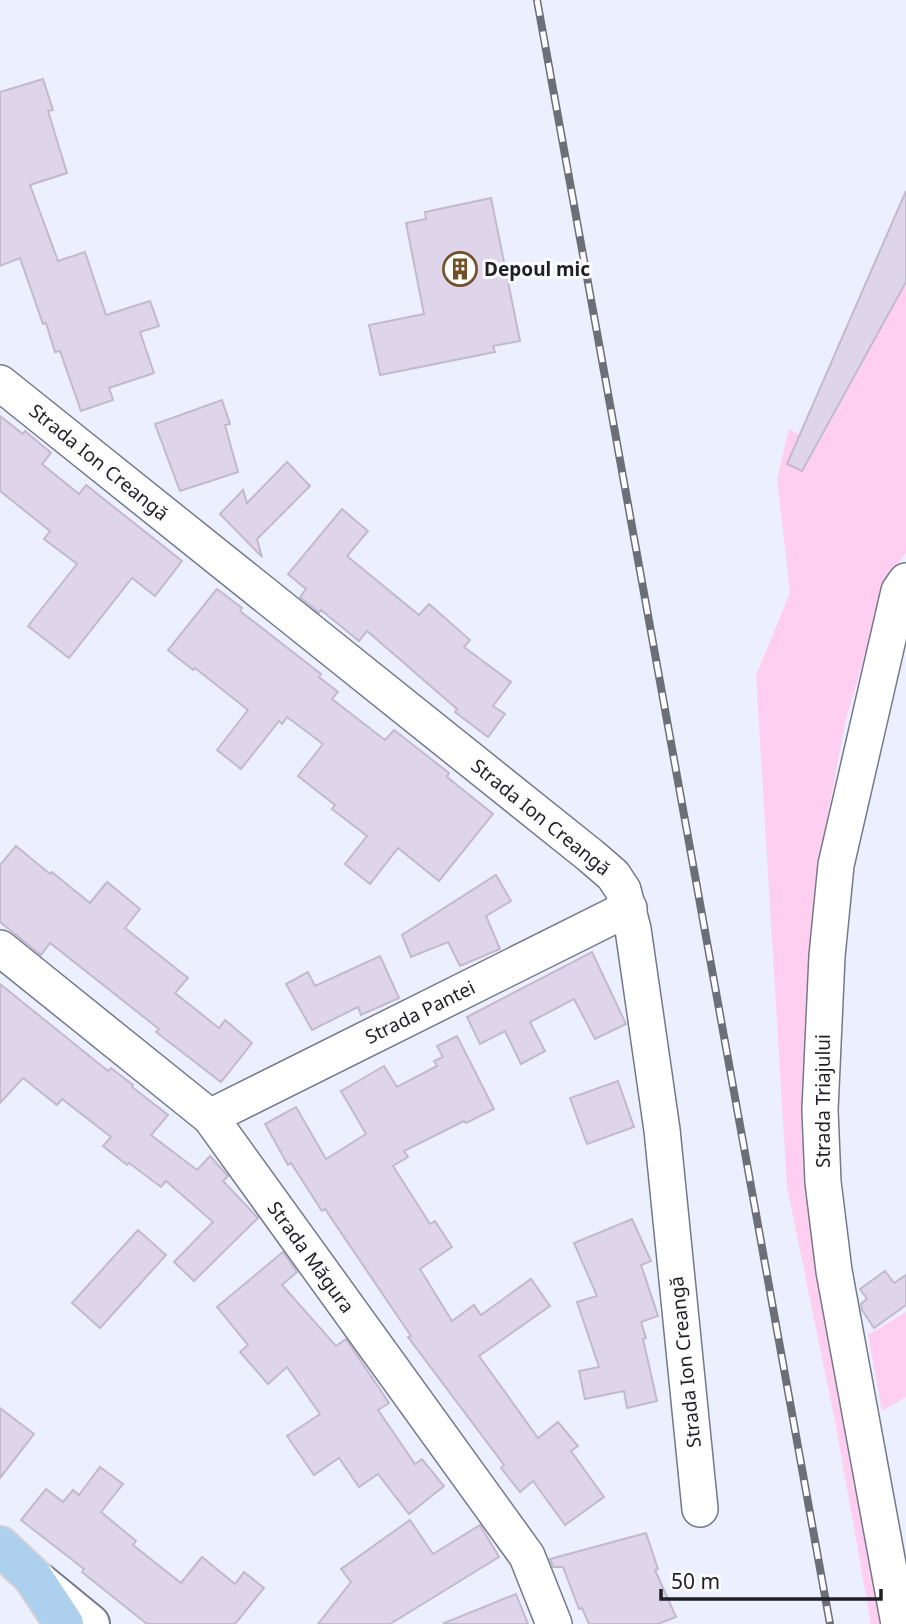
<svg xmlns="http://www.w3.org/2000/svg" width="906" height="1624" viewBox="0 0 906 1624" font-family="'Noto Sans',sans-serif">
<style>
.green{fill:#ffcff1}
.building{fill:#dfd5ea;stroke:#c3b9ce;stroke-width:2}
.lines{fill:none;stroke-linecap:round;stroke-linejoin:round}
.street-casing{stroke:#74788c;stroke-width:38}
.secondary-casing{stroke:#74788c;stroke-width:42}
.primary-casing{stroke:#d2d2d4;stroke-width:42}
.street{stroke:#fff;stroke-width:35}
.secondary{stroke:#fff;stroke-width:38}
.primary{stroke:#add0ee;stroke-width:38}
.rail-casing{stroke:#6c6e78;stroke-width:8}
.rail{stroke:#fdfdfd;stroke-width:5;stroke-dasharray:16;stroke-linecap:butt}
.labels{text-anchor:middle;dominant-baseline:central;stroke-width:6;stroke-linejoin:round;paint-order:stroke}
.poi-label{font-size:19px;font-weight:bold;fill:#1e1f27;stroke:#fdfdfd;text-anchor:start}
.street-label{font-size:19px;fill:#1e1f27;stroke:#fdfdfd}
</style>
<rect width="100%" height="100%" fill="#eceffd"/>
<g class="green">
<path d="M 904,286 L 906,286 L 906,553 L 888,577 L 846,719 L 818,866 L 807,1196 L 884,1624 L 871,1624 L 835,1421 L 787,1187 L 756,675 L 790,593 L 777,479 L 789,429 L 818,444 Z"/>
<path d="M 906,1312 L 906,1397 L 882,1411 L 868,1335 Z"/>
</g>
<g class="building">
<path d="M 43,79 L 53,110 L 48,111 L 67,173 L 30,185 L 58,261 L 85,252 L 106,315 L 150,301 L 159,326 L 140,332 L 154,373 L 109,388 L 113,400 L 81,411 L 60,351 L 55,352 L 46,323 L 43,324 L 20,258 L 0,266 L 0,92 Z"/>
<path d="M 906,191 L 906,282 L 802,471 L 787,464 Z"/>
<path d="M 491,198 L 520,341 L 493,346 L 495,352 L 380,375 L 369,325 L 424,314 L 406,223 L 426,219 L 425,212 Z"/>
<path d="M 222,400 L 230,424 L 225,425 L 238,472 L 180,491 L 155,424 Z"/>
<path d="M 0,416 L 23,434 L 25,431 L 51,453 L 42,464 L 79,494 L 86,485 L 182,561 L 155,596 L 132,578 L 69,658 L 28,626 L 77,564 L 44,539 L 50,531 L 0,491 Z"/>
<path d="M 287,462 L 310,486 L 257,539 L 262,557 L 220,514 L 243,490 L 247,503 Z"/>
<path d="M 342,509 L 368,531 L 347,556 L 419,615 L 429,604 L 470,640 L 464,647 L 511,682 L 493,706 L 505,714 L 488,737 L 455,712 L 457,709 L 367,631 L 359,641 L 321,610 L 319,613 L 300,597 L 306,589 L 288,574 Z"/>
<path d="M 217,589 L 242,608 L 240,611 L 321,674 L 319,677 L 338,692 L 332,699 L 385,740 L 394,730 L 449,773 L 447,777 L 493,814 L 439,881 L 398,848 L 370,884 L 345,864 L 367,836 L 332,809 L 335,805 L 298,776 L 323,744 L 287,717 L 282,724 L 279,721 L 241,769 L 217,750 L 248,710 L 195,668 L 193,670 L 168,650 Z"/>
<path d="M 16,846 L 50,874 L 52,872 L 90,903 L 107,882 L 140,909 L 125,928 L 188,978 L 175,993 L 219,1028 L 225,1020 L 252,1043 L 221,1082 L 156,1032 L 159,1029 L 50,943 L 41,955 L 0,922 L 0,865 Z"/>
<path d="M 496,875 L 511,901 L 486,916 L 500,949 L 460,966 L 448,942 L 411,957 L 402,935 Z"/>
<path d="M 592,952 L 626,1024 L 595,1039 L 574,999 L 530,1022 L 545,1051 L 521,1064 L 505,1031 L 480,1044 L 467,1017 Z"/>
<path d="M 380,956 L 399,998 L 361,1015 L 358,1007 L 312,1030 L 286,984 L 308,972 L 315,986 Z"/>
<path d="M 0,984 L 108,1071 L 111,1068 L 133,1085 L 132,1087 L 168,1115 L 151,1135 L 197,1170 L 210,1156 L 228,1176 L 223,1181 L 258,1218 L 194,1281 L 174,1262 L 213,1222 L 166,1181 L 161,1187 L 129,1163 L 127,1165 L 103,1146 L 111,1137 L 62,1099 L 57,1105 L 23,1078 L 0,1103 Z"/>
<path d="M 457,1036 L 494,1109 L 466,1123 L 464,1121 L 404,1151 L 408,1157 L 393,1166 L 430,1224 L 435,1221 L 452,1247 L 420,1269 L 452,1321 L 474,1305 L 481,1315 L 531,1279 L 550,1306 L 479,1356 L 538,1438 L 558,1422 L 578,1446 L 571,1451 L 604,1497 L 565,1525 L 533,1481 L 520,1492 L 501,1468 L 504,1465 L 408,1337 L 411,1336 L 325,1209 L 322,1211 L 291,1163 L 288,1165 L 265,1124 L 296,1107 L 326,1159 L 366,1134 L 341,1091 L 384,1066 L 397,1087 L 437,1066 L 434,1061 L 443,1057 L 437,1046 Z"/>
<path d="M 618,1081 L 634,1127 L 587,1144 L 570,1098 Z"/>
<path d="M 632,1219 L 651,1261 L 641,1265 L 658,1316 L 641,1322 L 646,1338 L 643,1339 L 657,1401 L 627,1408 L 624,1391 L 585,1399 L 579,1371 L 599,1367 L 577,1302 L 597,1296 L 574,1243 Z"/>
<path d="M 138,1230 L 166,1255 L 100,1328 L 72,1303 Z"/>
<path d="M 283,1252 L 297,1272 L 282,1285 L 336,1346 L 346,1339 L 389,1403 L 378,1410 L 415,1464 L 422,1459 L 444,1486 L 409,1514 L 378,1474 L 359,1487 L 339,1458 L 314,1475 L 287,1436 L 320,1414 L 287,1367 L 268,1384 L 240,1352 L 248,1345 L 217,1307 Z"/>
<path d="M 885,1271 L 894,1283 L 906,1275 L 906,1305 L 874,1328 L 862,1310 L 861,1304 L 867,1299 L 860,1289 Z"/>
<path d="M 0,1408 L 34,1434 L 0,1478 Z"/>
<path d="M 100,1467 L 123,1484 L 101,1512 L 136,1541 L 133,1545 L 181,1583 L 202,1557 L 235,1584 L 244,1572 L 264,1588 L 235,1624 L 147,1624 L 82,1572 L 84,1569 L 21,1520 L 46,1489 L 63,1502 L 73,1490 L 79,1495 Z"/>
<path d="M 410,1520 L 433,1554 L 480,1525 L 499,1557 L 390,1624 L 318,1624 L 351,1582 L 341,1569 Z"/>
<path d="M 646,1533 L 658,1569 L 655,1570 L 676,1617 L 658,1624 L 589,1624 L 582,1608 L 579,1609 L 563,1567 L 553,1567 L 550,1559 Z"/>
<path d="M 516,1594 L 528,1624 L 445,1624 L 444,1623 Z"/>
</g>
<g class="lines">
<g class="street-casing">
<g id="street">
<path d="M 0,383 L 591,856 L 613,875 L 623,890 L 633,929 L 662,1130 L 700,1509"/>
<path d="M 0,948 L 210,1117 L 527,1556 L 554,1624"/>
<path d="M 210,1117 L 629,908"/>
<path d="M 899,1624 L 834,1271 L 823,1182 L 820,1110 L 827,956 L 836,865 L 899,591 L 906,581"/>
</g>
</g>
<g class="secondary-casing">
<path id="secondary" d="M 40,1583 L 90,1624"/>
</g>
<g class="primary-casing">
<path id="primary" d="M 0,1546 L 33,1577 L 64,1624"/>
</g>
<use href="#street" class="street"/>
<use href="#secondary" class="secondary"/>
<use href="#primary" class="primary"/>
<g class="rail-casing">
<path id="rail" d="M 537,0 L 830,1624"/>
</g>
<use href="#rail" class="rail"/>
</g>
<defs>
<g id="building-ring" transform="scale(1.75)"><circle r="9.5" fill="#fdfdfd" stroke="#714f27" stroke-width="1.5"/><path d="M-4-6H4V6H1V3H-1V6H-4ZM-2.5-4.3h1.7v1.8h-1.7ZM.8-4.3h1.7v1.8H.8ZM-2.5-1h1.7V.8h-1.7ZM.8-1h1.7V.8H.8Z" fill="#714f27"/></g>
</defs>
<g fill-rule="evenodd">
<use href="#building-ring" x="460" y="269"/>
</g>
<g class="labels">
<g class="poi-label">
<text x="484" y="269">Depoul mic</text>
</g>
<g class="street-label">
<text transform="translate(99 462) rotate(39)">Strada Ion Creangă</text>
<text transform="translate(541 817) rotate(39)">Strada Ion Creangă</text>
<text transform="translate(420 1012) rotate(-26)">Strada Pantei</text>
<text transform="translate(823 1101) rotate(-90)">Strada Triajului</text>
<text transform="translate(311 1257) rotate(54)">Strada Măgura</text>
<text transform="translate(685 1362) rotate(-96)">Strada Ion Creangă</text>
</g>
</g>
<path d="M661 1589v10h220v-10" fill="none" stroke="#1e1f27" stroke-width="3.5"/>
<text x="671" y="1589" font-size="21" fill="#1e1f27" stroke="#fdfdfd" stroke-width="5" paint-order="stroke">50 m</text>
</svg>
